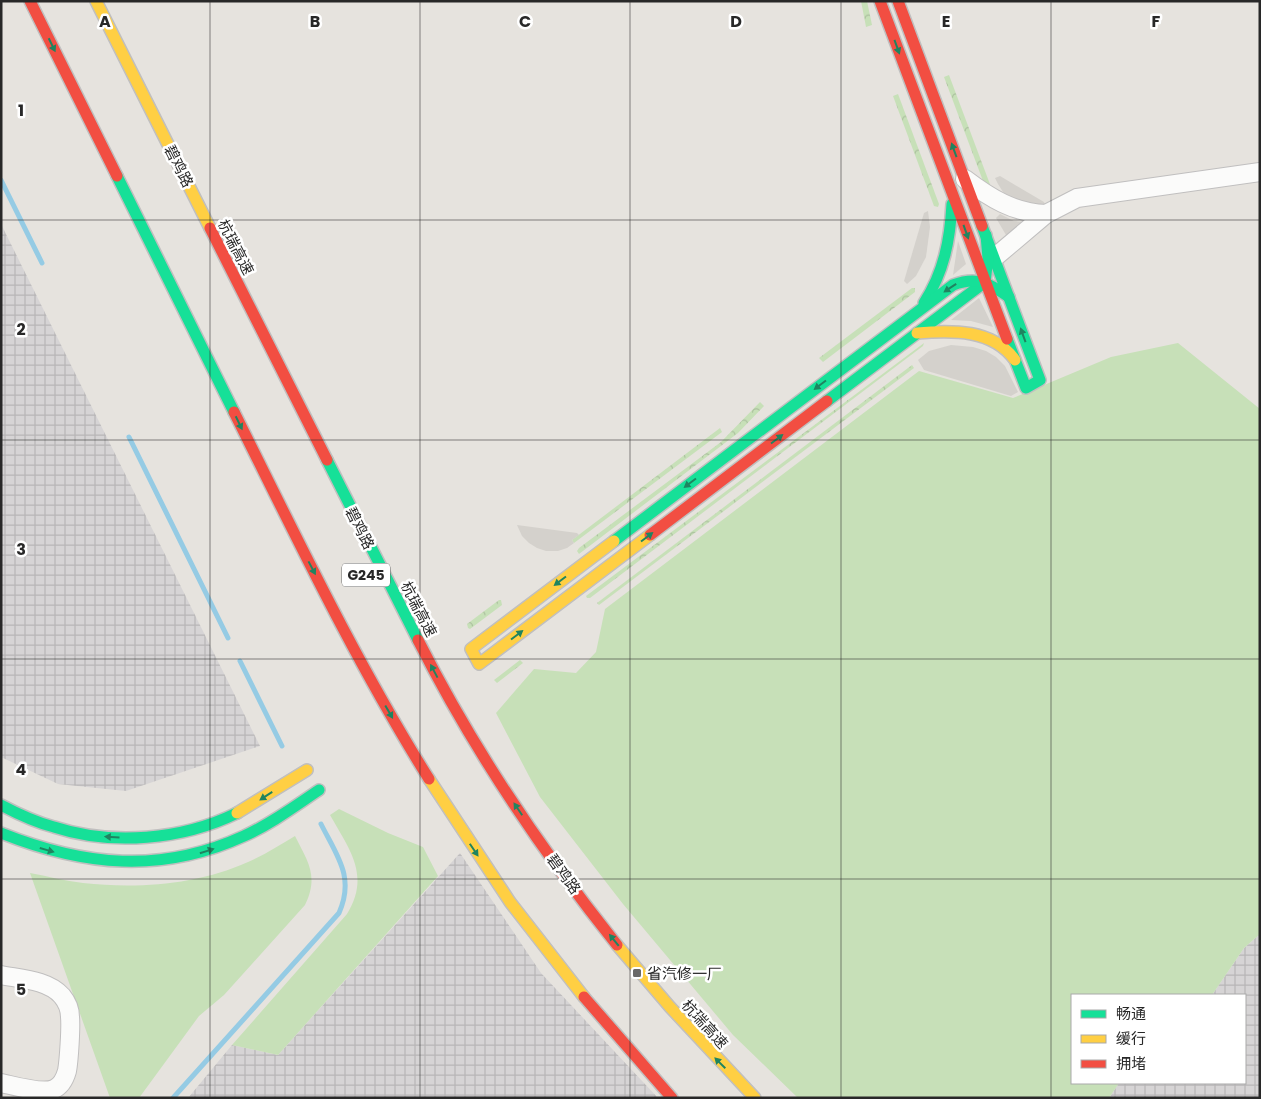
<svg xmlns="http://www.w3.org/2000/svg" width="1261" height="1099" viewBox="0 0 1261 1099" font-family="Poppins,'Noto Sans SC',sans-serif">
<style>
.industrial{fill:url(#industrial-grid)}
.grass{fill:#c7e0b8}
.forest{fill:url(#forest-crowns)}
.plaza{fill:#d4d1cc}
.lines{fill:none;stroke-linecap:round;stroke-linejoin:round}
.stream{stroke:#95cbe4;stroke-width:5}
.street-casing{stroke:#c0bfbf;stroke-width:20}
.fast-casing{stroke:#c0bfbf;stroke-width:14}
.slow-casing{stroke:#c0bfbf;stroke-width:14}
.jam-casing{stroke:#c0bfbf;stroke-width:14}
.street{stroke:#fbfbfa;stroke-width:18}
.fast{stroke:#16e098;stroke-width:11}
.slow{stroke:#ffcf43;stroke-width:11}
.jam{stroke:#f24e42;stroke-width:11}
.oneway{fill:#1f8460}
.grid{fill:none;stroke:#282828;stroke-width:1;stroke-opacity:0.55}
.poi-dot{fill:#6a6968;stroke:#fff;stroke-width:2}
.labels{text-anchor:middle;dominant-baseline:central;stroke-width:5;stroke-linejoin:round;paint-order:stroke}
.shield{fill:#fff;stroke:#686868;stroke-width:1}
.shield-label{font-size:14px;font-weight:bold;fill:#282828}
.street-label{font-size:15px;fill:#282828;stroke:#fff}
.poi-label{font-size:15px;fill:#282828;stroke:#fff;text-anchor:start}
.grid-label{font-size:16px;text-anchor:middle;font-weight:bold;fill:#282828;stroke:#fff;stroke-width:5;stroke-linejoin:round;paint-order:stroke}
</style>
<defs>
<pattern id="industrial-grid" width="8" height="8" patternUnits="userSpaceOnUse" patternTransform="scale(1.25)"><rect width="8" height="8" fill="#d6d4d5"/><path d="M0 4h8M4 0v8" fill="none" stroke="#b8b6b7"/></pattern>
<pattern id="forest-crowns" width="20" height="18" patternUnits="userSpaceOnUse" patternTransform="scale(1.25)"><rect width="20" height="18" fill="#c7e0b8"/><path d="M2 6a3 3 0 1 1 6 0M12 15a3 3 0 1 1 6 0" fill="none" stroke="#abc09e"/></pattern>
</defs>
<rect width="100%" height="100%" fill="#e6e3de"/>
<g class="industrial">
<path d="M 1,224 L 260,746 L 126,791 L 58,784 L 1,757 Z"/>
<path d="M 460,853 L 541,973 L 658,1098 L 188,1098 L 232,1045 L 278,1055 Z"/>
<path d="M 1260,934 L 1260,1098 L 1109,1098 L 1119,1083 L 1245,1083 L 1245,995 L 1212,995 L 1244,948 Z"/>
</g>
<g class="grass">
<path d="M 1178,343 L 1260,409 L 1260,934 L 1244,948 L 1212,995 L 1072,995 L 1072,1083 L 1119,1083 L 1109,1098 L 798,1098 L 733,1035 L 623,904 L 540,797 L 496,713 L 534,669 L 576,673 L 596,652 L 605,609 L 919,371 L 1013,398 L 1111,357 Z"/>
<path d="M 339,809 L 388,833 L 423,847 L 438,876 L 278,1055 L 232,1045 L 347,914 C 371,875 349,849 330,815 Z"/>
<path d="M 295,836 C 308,862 319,876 305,905 L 224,995 L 199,1016 L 139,1098 L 110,1098 L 30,873 C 47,876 65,881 83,883 C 137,889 197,885 248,862 C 264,855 280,845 295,836 Z"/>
</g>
<g class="forest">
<path d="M 861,1 L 867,1 L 872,25 L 866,27 Z"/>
<path d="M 949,75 L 991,187 L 986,189 L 944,77 Z"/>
<path d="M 898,94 L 939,204 L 938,207 L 934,206 L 893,96 Z"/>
<path d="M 912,288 L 915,288 L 915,292 L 823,362 L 819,358 Z"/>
<path d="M 924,343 L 923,346 L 590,598 L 587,598 L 586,596 Z"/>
<path d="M 912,365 L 914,368 L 599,605 L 597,603 Z"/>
<path d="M 760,402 L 764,406 L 738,433 L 579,554 L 577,551 L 579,548 L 721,442 Z"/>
<path d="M 720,428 L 722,432 L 574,543 L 572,540 Z"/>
<path d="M 499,600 L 501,600 L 502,605 L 470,629 L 468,628 L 467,624 Z"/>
<path d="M 520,660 L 523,663 L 497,683 L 494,680 Z"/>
</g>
<g class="plaza">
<path d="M 1000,176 L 1044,202 L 1046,207 L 1011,200 L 1003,192 L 998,184 L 995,178 Z"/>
<path d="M 928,211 L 930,227 L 926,257 L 916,276 L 907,284 L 904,281 L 924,213 Z"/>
<path d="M 1000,214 L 1014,221 L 1026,222 L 1008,235 L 1006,235 L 996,218 Z"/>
<path d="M 958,241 L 966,264 L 953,275 Z"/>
<path d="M 979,298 L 993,327 L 971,321 L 951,320 Z"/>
<path d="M 951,345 L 973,347 L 986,351 L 996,357 L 1005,366 L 1018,392 L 1011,396 L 924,370 L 918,360 L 929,351 Z"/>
<path d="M 517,525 L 577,533 L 579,535 L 572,540 L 574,543 L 567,548 L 558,551 L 546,551 L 537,548 L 529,543 L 522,536 Z"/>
</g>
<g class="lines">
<g class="stream">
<path d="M 1,180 L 42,263"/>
<path d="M 129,437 L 228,638"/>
<path d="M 240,661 L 282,746"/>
<path d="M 173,1098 L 339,913 C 355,877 337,856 321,824"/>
</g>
<g class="street-casing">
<g id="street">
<path d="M 965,179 C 990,198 1014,213 1046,214"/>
<path d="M 994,258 L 1046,214 L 1077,198 L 1260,172"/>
<path d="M 1,975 C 21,979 48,980 62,996 C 67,1002 70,1010 70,1017 C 71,1027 69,1060 67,1071 C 65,1078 61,1086 54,1089 C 42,1094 15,1086 1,1083"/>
</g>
</g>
<g class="fast-casing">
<g id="fast">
<path d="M 117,176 L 234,412"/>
<path d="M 982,226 L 1040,380 L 1026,388 L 1007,339"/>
<path d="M 924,303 C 944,272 950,240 952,204"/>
<path d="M 827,401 L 985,282 L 988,258 L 986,235"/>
<path d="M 327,460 L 418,640"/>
<path d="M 614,541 L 953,285 C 977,276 989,283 1009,297"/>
<path d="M 1,805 C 18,814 35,822 54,827 C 112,846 182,840 237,813"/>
<path d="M 1,833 C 84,866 161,874 244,836 C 271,824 295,806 319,790"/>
</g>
</g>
<g class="slow-casing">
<g id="slow">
<path d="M 96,1 L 210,228"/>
<path d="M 917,333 C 952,330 993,329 1015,360"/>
<path d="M 614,541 L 471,649 L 479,664 L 650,535"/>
<path d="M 429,779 L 510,902 L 584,997"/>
<path d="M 237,813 L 307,770"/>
<path d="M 617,945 L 670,1007 L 755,1098"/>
</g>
</g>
<g class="jam-casing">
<g id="jam">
<path d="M 30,1 L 117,176"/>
<path d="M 880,1 L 1007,339"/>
<path d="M 898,1 L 982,226"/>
<path d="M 210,228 L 327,460"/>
<path d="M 234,412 C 296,536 355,661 429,779"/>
<path d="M 650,535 L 827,401"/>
<path d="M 418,640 C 473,749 541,850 617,945"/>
<path d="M 584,997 L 672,1098"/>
</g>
</g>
<use href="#street" class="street"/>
<use href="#fast" class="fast"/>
<use href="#slow" class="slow"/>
<use href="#jam" class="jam"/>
</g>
<defs><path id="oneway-solid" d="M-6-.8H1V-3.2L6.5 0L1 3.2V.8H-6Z" transform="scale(1.25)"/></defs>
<g class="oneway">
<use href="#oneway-solid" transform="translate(52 45) rotate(64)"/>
<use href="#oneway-solid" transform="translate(897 47) rotate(70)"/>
<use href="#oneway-solid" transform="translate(954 150) rotate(-110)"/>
<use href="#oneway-solid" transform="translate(966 232) rotate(70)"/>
<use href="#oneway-solid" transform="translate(950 288) rotate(146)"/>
<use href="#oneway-solid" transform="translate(1023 335) rotate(-110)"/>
<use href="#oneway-solid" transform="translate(820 385) rotate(143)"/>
<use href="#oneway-solid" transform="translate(239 423) rotate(64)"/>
<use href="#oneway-solid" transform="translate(777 439) rotate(-37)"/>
<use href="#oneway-solid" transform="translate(690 483) rotate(143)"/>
<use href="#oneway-solid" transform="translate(647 537) rotate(-37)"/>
<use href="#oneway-solid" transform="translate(312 568) rotate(62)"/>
<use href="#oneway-solid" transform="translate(560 581) rotate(143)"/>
<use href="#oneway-solid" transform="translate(517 635) rotate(-37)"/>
<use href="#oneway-solid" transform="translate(434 671) rotate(-118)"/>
<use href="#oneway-solid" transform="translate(389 712) rotate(60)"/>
<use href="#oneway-solid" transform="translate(266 796) rotate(147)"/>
<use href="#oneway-solid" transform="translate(518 809) rotate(-124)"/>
<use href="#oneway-solid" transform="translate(112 837) rotate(-177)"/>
<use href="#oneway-solid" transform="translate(47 850) rotate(16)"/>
<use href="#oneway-solid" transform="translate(474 850) rotate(56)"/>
<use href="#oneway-solid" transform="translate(207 851) rotate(-18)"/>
<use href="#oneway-solid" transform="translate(614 940) rotate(-129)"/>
<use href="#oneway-solid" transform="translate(720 1063) rotate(-135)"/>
</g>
<path class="grid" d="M 210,1 L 210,1098M 420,1 L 420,1098M 630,1 L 630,1098M 841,1 L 841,1098M 1051,1 L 1051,1098M 1,220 L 1260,220M 1,440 L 1260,440M 1,659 L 1260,659M 1,879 L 1260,879"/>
<rect class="poi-dot" x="632" y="968" width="10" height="10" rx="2.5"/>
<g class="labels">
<rect class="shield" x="342" y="563.5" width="48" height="23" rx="4"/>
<g class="shield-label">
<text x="366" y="575">G245</text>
</g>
<g class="street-label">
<text transform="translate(179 166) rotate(63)">碧鸡路</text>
<text transform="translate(236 247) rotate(63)">杭瑞高速</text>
<text transform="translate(360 528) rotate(63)">碧鸡路</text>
<text transform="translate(419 609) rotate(63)">杭瑞高速</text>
<text transform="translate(564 874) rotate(54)">碧鸡路</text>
<text transform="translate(705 1024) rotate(48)">杭瑞高速</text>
</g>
<g class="poi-label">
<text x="647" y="973">省汽修一厂</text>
</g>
</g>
<g class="grid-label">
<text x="105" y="27">A</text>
<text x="315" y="27">B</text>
<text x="525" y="27">C</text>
<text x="736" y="27">D</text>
<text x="946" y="27">E</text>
<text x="1156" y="27">F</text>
<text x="21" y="116">1</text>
<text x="21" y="335">2</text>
<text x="21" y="555">3</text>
<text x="21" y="775">4</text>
<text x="21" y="995">5</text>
</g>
<rect width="1261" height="1099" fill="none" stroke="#282828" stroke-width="5"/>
<rect x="1071" y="994" width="175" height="90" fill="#ffffff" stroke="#a9a9a9"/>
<rect x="1081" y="1010" width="25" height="8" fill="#16e098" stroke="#a9a9a9"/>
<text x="1116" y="1019" font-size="15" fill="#282828">畅通</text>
<rect x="1081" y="1035" width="25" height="8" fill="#ffcf43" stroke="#a9a9a9"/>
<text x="1116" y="1044" font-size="15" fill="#282828">缓行</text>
<rect x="1081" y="1060" width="25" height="8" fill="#f24e42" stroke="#a9a9a9"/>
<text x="1116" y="1069" font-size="15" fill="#282828">拥堵</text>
</svg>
